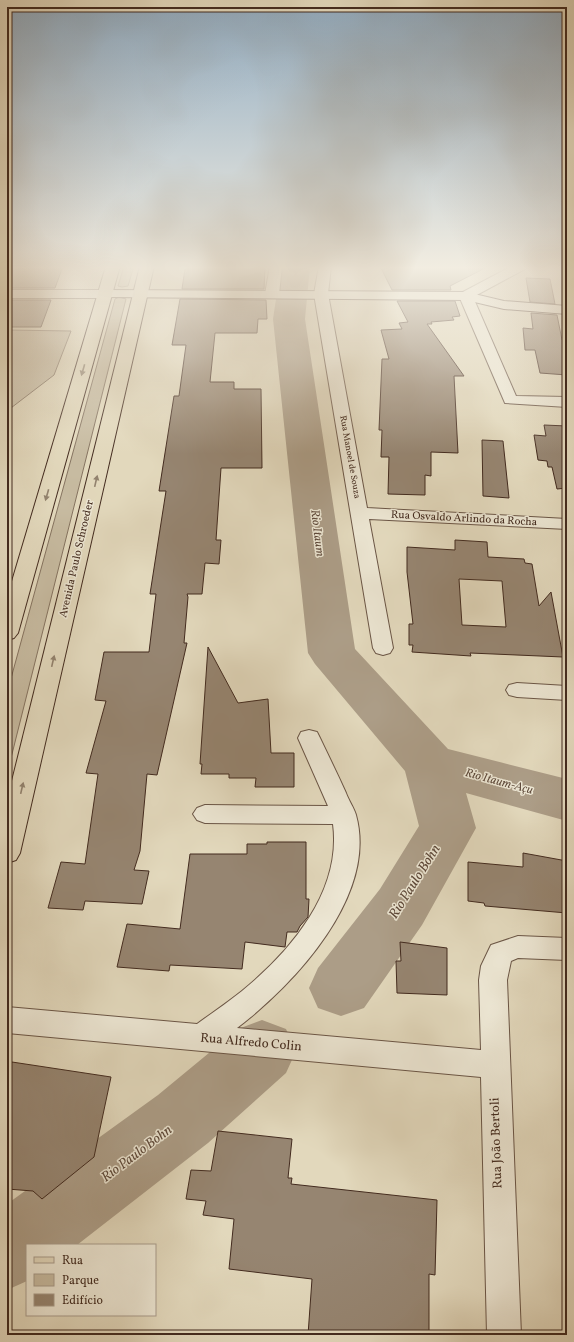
<svg xmlns="http://www.w3.org/2000/svg" width="574" height="1342" viewBox="0 0 574 1342" font-family="Vollkorn,serif">
<style>
.green{fill:#c7bba1;stroke:#857360}
.lines{fill:none;stroke-linecap:round;stroke-linejoin:round}
.river{fill:#ac9d87;fill-rule:evenodd}
.building{fill:#968571;stroke:#432b1f;fill-rule:evenodd}
.street-casing{stroke:#6b5646;stroke-width:2}
.secondary-casing{stroke:#432b1f;stroke-width:2}
.primary-casing{stroke:#432b1f;stroke-width:2}
.street{fill:#ece6d3;fill-rule:evenodd}
.secondary{fill:#ece6d3;fill-rule:evenodd}
.primary{fill:#e2d8bc;fill-rule:evenodd}
.oneway{fill:#92826e}
.labels{text-anchor:middle;dominant-baseline:central;stroke-width:3;stroke-linejoin:round;paint-order:stroke}
.far-street-label{font-size:9px;fill:#432b1f;stroke:#ece6d3}
.street-label{font-size:11px;fill:#432b1f;stroke:#ece6d3}
.water-label{font-size:12px;font-style:italic;fill:#5d4839;stroke:#ece6d3}
.near-street-label{font-size:13px;fill:#432b1f;stroke:#ece6d3}
.near-water-label{font-size:14px;font-style:italic;fill:#5d4839;stroke:#ece6d3}
</style>
<rect width="100%" height="100%" fill="#e2d8bc"/>
<filter id="stains"><feTurbulence type="fractalNoise" baseFrequency=".005" numOctaves="4"/><feColorMatrix values="0 0 0 0 .2 0 0 0 0 .09 0 0 0 0 .02 0 0 0 .5 -.17"/></filter>
<radialGradient id="worn" r=".72"><stop offset=".6" stop-color="#630" stop-opacity="0"/><stop offset="1" stop-color="#630" stop-opacity=".3"/></radialGradient>
<g class="green">
<path d="M 124,266 L 134,266 L 128,286 L 122,287 L 118,286 Z"/>
<path d="M 119,297 L 126,299 L 7,774 L 7,693 L 115,299 Z"/>
<path d="M 7,330 L 71,331 L 54,375 L 7,411 Z"/>
</g>
<g class="lines">
<g class="river">
<path d="M 281,266 L 310,266 L 305,319 L 355,649 L 448,749 L 567,779 L 567,821 L 466,793 L 476,828 L 422,925 L 364,1008 L 341,1016 L 318,1008 L 309,988 L 318,968 L 380,889 L 419,826 L 405,771 L 315,664 L 308,653 L 273,319 Z"/>
<path d="M 262,1020 L 286,1029 L 296,1051 L 286,1073 L 208,1143 L 77,1245 L 27,1245 L 27,1281 L 7,1290 L 7,1204 L 158,1095 L 238,1029 Z"/>
</g>
</g>
<g class="building">
<path d="M 7,266 L 63,266 L 55,288 L 7,288 Z"/>
<path d="M 208,266 L 246,266 L 246,268 L 265,268 L 264,289 L 182,289 L 185,269 L 208,268 Z"/>
<path d="M 380,266 L 489,266 L 450,286 L 451,290 L 392,290 Z"/>
<path d="M 526,278 L 550,279 L 555,304 L 530,302 Z"/>
<path d="M 180,299 L 266,300 L 267,319 L 258,319 L 257,333 L 215,333 L 210,382 L 234,382 L 234,389 L 261,389 L 262,468 L 221,468 L 216,540 L 221,540 L 219,564 L 205,563 L 202,594 L 187,594 L 188,597 L 184,643 L 187,643 L 157,775 L 147,774 L 140,851 L 134,870 L 149,871 L 142,904 L 85,901 L 83,910 L 48,908 L 61,862 L 85,864 L 98,774 L 86,773 L 106,701 L 95,700 L 104,652 L 149,652 L 156,594 L 150,594 L 166,491 L 159,491 L 174,396 L 179,396 L 186,345 L 172,345 Z"/>
<path d="M 7,300 L 51,300 L 41,327 L 7,327 Z"/>
<path d="M 397,301 L 455,301 L 460,316 L 452,317 L 454,320 L 431,322 L 432,324 L 427,324 L 464,376 L 454,376 L 458,453 L 431,452 L 431,476 L 425,475 L 425,495 L 388,494 L 389,457 L 381,457 L 382,430 L 379,430 L 382,359 L 389,359 L 381,330 L 402,329 L 399,323 L 408,322 Z"/>
<path d="M 531,313 L 557,315 L 562,340 L 567,340 L 567,375 L 540,373 L 535,350 L 525,350 L 523,328 L 533,329 Z"/>
<path d="M 544,425 L 567,426 L 567,488 L 557,489 L 552,467 L 548,467 L 547,461 L 538,460 L 534,435 L 546,436 Z"/>
<path d="M 482,440 L 503,441 L 509,498 L 483,496 Z"/>
<path d="M 455,540 L 487,542 L 488,557 L 524,559 L 525,563 L 532,564 L 539,606 L 551,592 L 563,657 L 470,653 L 471,656 L 412,652 L 413,645 L 409,645 L 409,624 L 413,624 L 407,572 L 407,547 L 455,550 ZM 459,579 L 502,581 L 506,627 L 462,625 Z"/>
<path d="M 208,647 L 238,703 L 268,699 L 271,753 L 294,753 L 294,787 L 255,787 L 256,778 L 229,778 L 229,774 L 201,774 L 202,764 L 200,764 Z"/>
<path d="M 267,842 L 306,842 L 306,899 L 309,899 L 308,917 L 300,926 L 297,932 L 287,932 L 285,947 L 245,942 L 242,969 L 170,965 L 169,971 L 117,967 L 127,924 L 180,929 L 190,854 L 247,854 L 247,844 L 267,844 Z"/>
<path d="M 523,853 L 567,861 L 567,913 L 485,906 L 484,903 L 468,901 L 468,862 L 523,867 Z"/>
<path d="M 400,942 L 447,948 L 447,995 L 397,993 L 396,961 L 401,961 Z"/>
<path d="M 12,1062 L 111,1077 L 94,1157 L 42,1199 L 33,1191 L 7,1189 L 7,1078 Z"/>
<path d="M 218,1131 L 292,1139 L 288,1178 L 292,1178 L 291,1184 L 437,1200 L 435,1275 L 429,1274 L 429,1335 L 308,1335 L 312,1279 L 229,1269 L 234,1219 L 203,1215 L 206,1201 L 186,1199 L 191,1170 L 211,1171 Z"/>
</g>
<g class="lines">
<g class="street-casing">
<g id="street">
<path d="M 270,266 L 282,266 L 279,294 L 277,297 L 267,297 L 265,294 Z"/>
<path d="M 319,266 L 331,266 L 328,294 L 367,508 L 567,519 L 567,529 L 369,519 L 393,648 L 390,653 L 383,655 L 376,653 L 373,648 L 314,294 Z"/>
<path d="M 512,266 L 527,266 L 525,269 L 473,297 L 516,396 L 567,397 L 567,407 L 505,403 L 459,296 L 461,293 Z"/>
<path d="M 7,290 L 105,290 L 110,291 L 112,294 L 110,297 L 105,298 L 7,298 Z"/>
<path d="M 517,683 L 567,686 L 567,700 L 517,697 L 509,695 L 506,690 L 509,685 Z"/>
<path d="M 309,730 L 317,732 L 320,738 C 329,757 338,775 346,793 C 349,801 354,808 356,815 C 378,895 295,984 237,1028 L 481,1050 L 479,980 L 481,966 L 491,945 L 518,936 L 567,938 L 567,960 L 518,958 L 511,961 L 507,980 L 521,1335 L 487,1335 L 481,1077 L 7,1033 L 7,1007 L 197,1024 C 212,1013 227,1003 242,991 C 291,951 342,891 333,824 L 205,823 L 197,820 L 193,814 L 197,808 L 205,805 L 328,806 L 298,738 L 301,732 Z"/>
</g>
</g>
<g class="secondary-casing">
<path id="secondary" d="M 105,290 L 466,292 L 504,301 L 567,306 L 567,314 L 504,309 L 466,300 L 100,297 L 98,294 L 100,291 Z"/>
</g>
<g class="primary-casing">
<g id="primary">
<path d="M 106,266 L 120,266 L 18,633 L 14,638 L 7,640 L 7,598 Z"/>
<path d="M 140,266 L 154,266 L 20,853 L 16,860 L 7,863 L 7,801 Z"/>
</g>
</g>
<use href="#street" class="street"/>
<use href="#secondary" class="secondary"/>
<use href="#primary" class="primary"/>
</g>
<defs><path id="oneway-solid" d="M-6-.8H1V-3.2L6.5 0L1 3.2V.8H-6Z"/></defs>
<g class="oneway">
<use href="#oneway-solid" transform="translate(83 370) rotate(106)"/>
<use href="#oneway-solid" transform="translate(96 481) rotate(-77)"/>
<use href="#oneway-solid" transform="translate(47 495) rotate(106)"/>
<use href="#oneway-solid" transform="translate(53 661) rotate(-77)"/>
<use href="#oneway-solid" transform="translate(22 788) rotate(-77)"/>
</g>
<linearGradient id="sky" x2="0" y2="1"><stop stop-color="#90abc1"/><stop offset="0.59" stop-color="#f2ede1"/><stop offset="1" stop-color="#f2ede1" stop-opacity="0"/></linearGradient>
<rect width="574" height="454" fill="url(#sky)"/>
<g class="labels">
<g class="far-street-label">
<text transform="translate(350 457) rotate(80)">Rua Manoel de Souza</text>
</g>
<g class="street-label">
<text transform="translate(464 519) rotate(3)">Rua Osvaldo Arlindo da Rocha</text>
<text transform="translate(77 559) rotate(-77)">Avenida Paulo Schroeder</text>
</g>
<g class="water-label">
<text transform="translate(317 533) rotate(83)">Rio Itaum</text>
<text transform="translate(499 782) rotate(15)">Rio Itaum-Açu</text>
</g>
<g class="near-street-label">
<text transform="translate(251 1043) rotate(5)">Rua Alfredo Colin</text>
<text transform="translate(497 1143) rotate(-92)">Rua João Bertoli</text>
</g>
<g class="near-water-label">
<text transform="translate(415 882) rotate(-58)">Rio Paulo Bohn</text>
<text transform="translate(137 1154) rotate(-37)">Rio Paulo Bohn</text>
</g>
</g>
<rect width="574" height="1342" fill="none" stroke="#e2d8bc" stroke-width="24"/>
<rect x="8" y="8" width="558" height="1326" fill="none" stroke="#432b1f" stroke-width="2"/>
<rect x="12" y="12" width="550" height="1318" fill="none" stroke="#432b1f"/>
<rect x="26" y="1244" width="130" height="72" fill="#ece6d3" stroke="#a89b8b"/>
<rect x="34" y="1257" width="20" height="6" fill="#e2d8bc" stroke="#a89b8b"/>
<text x="62" y="1264" font-size="12" fill="#432b1f">Rua</text>
<rect x="34" y="1274" width="20" height="12" fill="#c7bba1" stroke="#a89b8b"/>
<text x="62" y="1284" font-size="12" fill="#432b1f">Parque</text>
<rect x="34" y="1294" width="20" height="12" fill="#968571" stroke="#a89b8b"/>
<text x="62" y="1304" font-size="12" fill="#432b1f">Edifício</text>
<rect width="100%" height="100%" filter="url(#stains)"/>
<rect width="100%" height="100%" fill="url(#worn)"/>
</svg>
